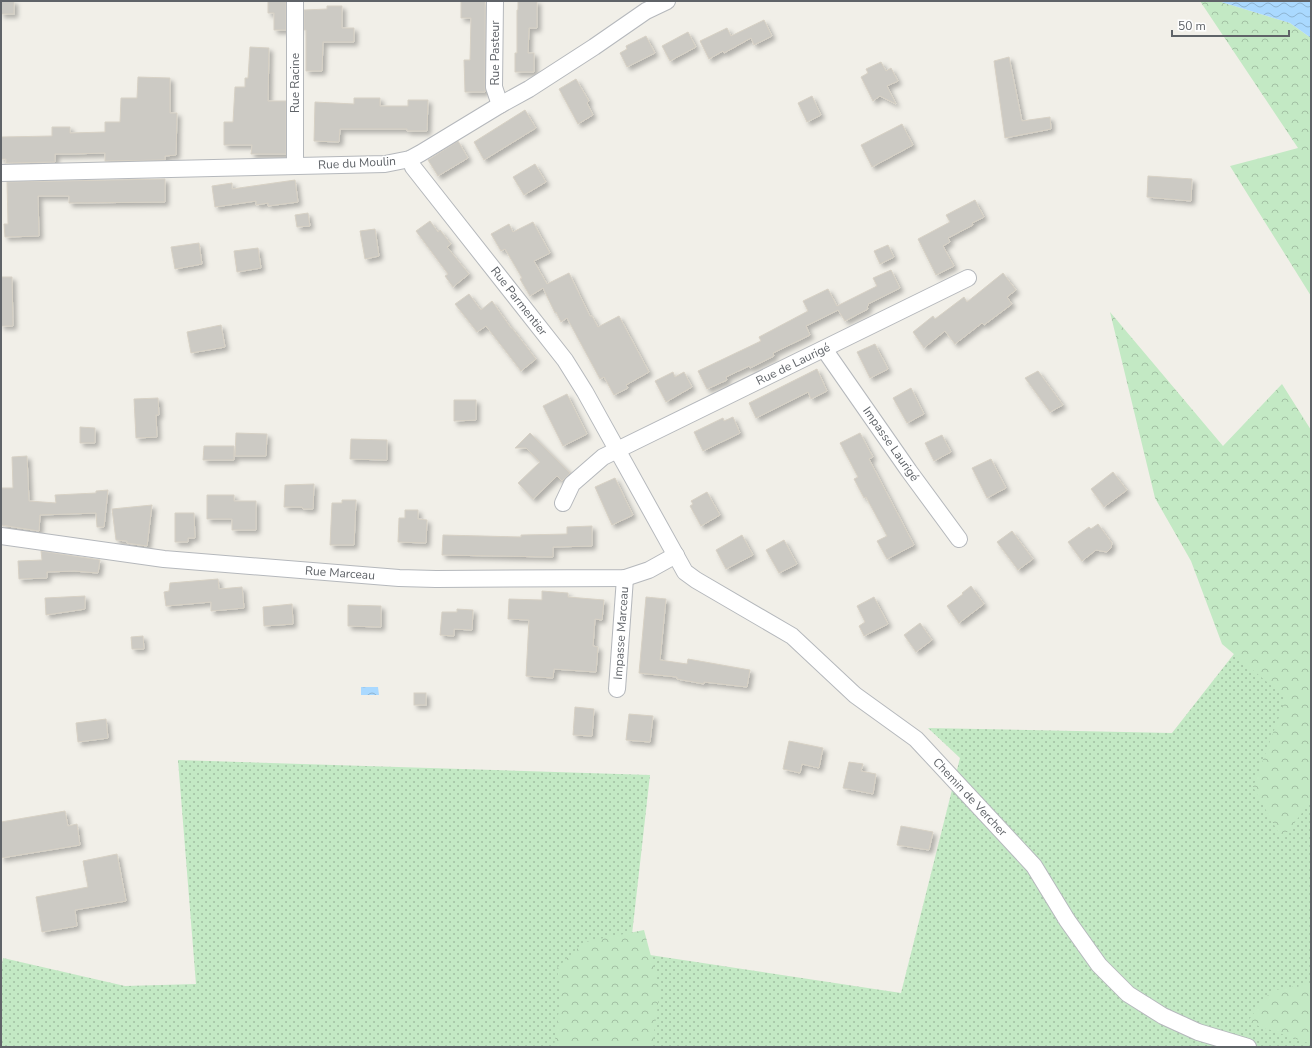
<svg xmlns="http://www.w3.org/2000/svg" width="1312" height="1048" viewBox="0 0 1312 1048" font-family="'Nunito Sans',sans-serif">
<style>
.grass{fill:url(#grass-dots)}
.forest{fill:url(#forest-crowns)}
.water{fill:url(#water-waves)}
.building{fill:#cccac4;stroke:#d7d1c5;filter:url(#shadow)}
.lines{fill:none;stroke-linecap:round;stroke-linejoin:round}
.minor-casing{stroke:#b5b8bc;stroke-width:18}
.minor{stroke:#fff;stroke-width:16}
.labels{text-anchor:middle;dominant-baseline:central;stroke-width:3;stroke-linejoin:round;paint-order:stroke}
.street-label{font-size:12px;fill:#5f6368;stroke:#fff}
</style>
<defs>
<pattern id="grass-dots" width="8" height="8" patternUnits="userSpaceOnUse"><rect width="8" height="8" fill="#c3e9c4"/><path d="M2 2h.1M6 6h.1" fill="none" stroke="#a2c0a3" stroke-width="1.8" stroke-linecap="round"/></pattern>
<pattern id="forest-crowns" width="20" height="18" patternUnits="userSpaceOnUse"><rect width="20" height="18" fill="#c3e9c4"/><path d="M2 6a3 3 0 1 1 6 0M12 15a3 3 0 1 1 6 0" fill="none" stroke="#a2c0a3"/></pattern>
<pattern id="water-waves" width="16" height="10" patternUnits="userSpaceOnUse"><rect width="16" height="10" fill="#aad9ff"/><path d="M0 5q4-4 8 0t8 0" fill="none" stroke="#8eb4d2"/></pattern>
<filter id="shadow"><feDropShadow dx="3.5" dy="3.5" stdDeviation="2" flood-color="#0004"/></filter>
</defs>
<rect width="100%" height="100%" fill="#f1efe8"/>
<path class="grass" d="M 1248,636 L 1311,665 L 1311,1047 L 1,1047 L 1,971 L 3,958 L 125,986 L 196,984 L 178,760 L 650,775 L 630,952 L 901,993 L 960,758 L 928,728 L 1172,733 Z"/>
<g class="forest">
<path d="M 1200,1 L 1218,1 L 1290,23 L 1311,38 L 1311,296 L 1230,166 L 1298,148 Z"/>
<path d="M 1110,312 L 1223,446 L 1282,384 L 1311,430 L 1311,801 L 1282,839 L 1253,787 L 1286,698 L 1222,644 L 1191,561 L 1155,498 Z"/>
<path d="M 644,930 L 660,990 L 652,1047 L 554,1047 L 561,994 L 557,968 L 584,942 Z"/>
<path d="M 1311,983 L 1311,1044 L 1247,1022 L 1271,991 Z"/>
</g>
<g class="water">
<path d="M 1218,1 L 1311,1 L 1311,38 L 1290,23 Z"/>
<path d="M 361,687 L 378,687 L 379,695 L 361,695 Z"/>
</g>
<g class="building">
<rect x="1" y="1" width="13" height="13"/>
<path d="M 268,1 L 286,1 L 286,30 L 274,30 L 274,13 L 268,13 Z"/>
<path d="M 461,1 L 485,1 L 485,92 L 465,92 L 464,60 L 470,60 L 471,18 L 461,18 Z"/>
<path d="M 518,1 L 537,1 L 537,28 L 529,28 L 528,53 L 534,53 L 534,72 L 515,72 L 515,53 L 517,53 L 517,10 L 518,10 Z"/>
<path d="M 327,6 L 342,6 L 342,28 L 354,28 L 354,42 L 323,42 L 322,71 L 306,71 L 306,30 L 304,30 L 304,10 L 327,9 Z"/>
<path d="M 764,20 L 772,36 L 754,45 L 751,38 L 724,53 L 723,51 L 709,59 L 700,41 L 727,28 L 731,36 Z"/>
<path d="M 688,32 L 696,47 L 670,61 L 662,46 Z"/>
<path d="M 646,36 L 655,53 L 627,67 L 620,53 L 627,49 L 626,46 Z"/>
<path d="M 250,47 L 269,48 L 268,101 L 286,101 L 286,154 L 251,154 L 252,145 L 224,145 L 224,122 L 233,122 L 235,87 L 245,87 L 245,78 L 248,78 Z"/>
<path d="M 1009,57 L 1022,121 L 1050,117 L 1051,129 L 1005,138 L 994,61 Z"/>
<path d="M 881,62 L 886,71 L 891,68 L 898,81 L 887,86 L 896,104 L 880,96 L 873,101 L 861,77 L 868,73 L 866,69 Z"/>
<path d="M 138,77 L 170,78 L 170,113 L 177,113 L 176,155 L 165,156 L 165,160 L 105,161 L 105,153 L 70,154 L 55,154 L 55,162 L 6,163 L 6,159 L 1,159 L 1,137 L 52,136 L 52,127 L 70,127 L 70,133 L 105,132 L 105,122 L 120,122 L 121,98 L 137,98 Z"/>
<path d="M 576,79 L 589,101 L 587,103 L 593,115 L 578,124 L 559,89 Z"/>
<path d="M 812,96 L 821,115 L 807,122 L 798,103 Z"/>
<path d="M 354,98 L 380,98 L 380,106 L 408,106 L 408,100 L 428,100 L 427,131 L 407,131 L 407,129 L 340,129 L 339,142 L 314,141 L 315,102 L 354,104 Z"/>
<path d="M 525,110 L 536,128 L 484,160 L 474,142 Z"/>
<path d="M 902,124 L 913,145 L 872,167 L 861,145 Z"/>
<path d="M 458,141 L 468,158 L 438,176 L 428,160 Z"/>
<path d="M 535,164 L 546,182 L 524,195 L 513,177 Z"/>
<path d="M 1148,176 L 1192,179 L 1191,201 L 1147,197 Z"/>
<path d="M 165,179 L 165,202 L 69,203 L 69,196 L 38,196 L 39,236 L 5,237 L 4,224 L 8,224 L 7,182 Z"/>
<path d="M 295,180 L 298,202 L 268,206 L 268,203 L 256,205 L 256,201 L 215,207 L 212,186 L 232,183 L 232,189 Z"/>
<path d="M 975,200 L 984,217 L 972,223 L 973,225 L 948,238 L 950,242 L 943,246 L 954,266 L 936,275 L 918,239 L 950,222 L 946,215 Z"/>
<path d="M 308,213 L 310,226 L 297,227 L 295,215 Z"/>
<path d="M 430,221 L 438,232 L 440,230 L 451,244 L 447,247 L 469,274 L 453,287 L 445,276 L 448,274 L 416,231 Z"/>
<path d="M 533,222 L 550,253 L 534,261 L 547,284 L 569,273 L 590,316 L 592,316 L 598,327 L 619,316 L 649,372 L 626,385 L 628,388 L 614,395 L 604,377 L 600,379 L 567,318 L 561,322 L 556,312 L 555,313 L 543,288 L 530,296 L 520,279 L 522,278 L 505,249 L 501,251 L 491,234 L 509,224 L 513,232 Z"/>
<path d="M 375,229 L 379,256 L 365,259 L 360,231 Z"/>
<path d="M 199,243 L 202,264 L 175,269 L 171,247 Z"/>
<path d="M 888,245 L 894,257 L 880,264 L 874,251 Z"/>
<path d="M 258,248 L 261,268 L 237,272 L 234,251 Z"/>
<path d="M 891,270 L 900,288 L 868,304 L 869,305 L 867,307 L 868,309 L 845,321 L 838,310 L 806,326 L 810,335 L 773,353 L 774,356 L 750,368 L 749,366 L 726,377 L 727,380 L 707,389 L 698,371 L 761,341 L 759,337 L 808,311 L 803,301 L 828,289 L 837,306 L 877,286 L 873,278 Z"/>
<path d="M 1003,273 L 1016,290 L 1007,297 L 1012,304 L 984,325 L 982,323 L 955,344 L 945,331 L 924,348 L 913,332 L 933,316 L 935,319 L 964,297 L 967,302 Z"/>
<path d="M 1,277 L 12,277 L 13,326 L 1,326 Z"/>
<path d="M 469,294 L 481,310 L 492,301 L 511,328 L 512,328 L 536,359 L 521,371 L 486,326 L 477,332 L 455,304 Z"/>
<path d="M 221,325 L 225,347 L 191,353 L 187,332 Z"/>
<path d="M 875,344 L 888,369 L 870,378 L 857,352 Z"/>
<path d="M 817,369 L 827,391 L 811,399 L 808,392 L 756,418 L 749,403 Z"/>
<path d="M 1038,371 L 1063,405 L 1050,412 L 1025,378 Z"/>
<path d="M 673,372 L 675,377 L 684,372 L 692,387 L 666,402 L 655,381 Z"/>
<path d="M 911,388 L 924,414 L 907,423 L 893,398 Z"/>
<path d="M 567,394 L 587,434 L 563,446 L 543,406 Z"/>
<path d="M 158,398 L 159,415 L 156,415 L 157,437 L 136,438 L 134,399 Z"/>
<path d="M 454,400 L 476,400 L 476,420 L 454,421 Z"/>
<path d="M 733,417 L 740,433 L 703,451 L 694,432 L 723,418 L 724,421 Z"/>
<path d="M 80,427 L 95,428 L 95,443 L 80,443 Z"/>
<path d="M 236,433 L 267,434 L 266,456 L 235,456 Z"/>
<path d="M 530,433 L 570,473 L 562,481 L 557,476 L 533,499 L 518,483 L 540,462 L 526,448 L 515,448 Z"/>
<path d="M 860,433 L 873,457 L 869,459 L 914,545 L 887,559 L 877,541 L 887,536 L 866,497 L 864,498 L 854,479 L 858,477 L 840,443 Z"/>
<path d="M 942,435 L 951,452 L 934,461 L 925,443 Z"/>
<path d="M 351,439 L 387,440 L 387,460 L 350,459 Z"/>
<path d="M 204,446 L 234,446 L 234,460 L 203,460 Z"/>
<path d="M 27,456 L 29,501 L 56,503 L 55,495 L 96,493 L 96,491 L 108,490 L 104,527 L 97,527 L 96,513 L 40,515 L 39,531 L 1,525 L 1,488 L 13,488 L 12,457 Z"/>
<path d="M 991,459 L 1006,488 L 987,498 L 972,468 Z"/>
<path d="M 1113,472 L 1127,490 L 1104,507 L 1091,489 Z"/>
<path d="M 615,478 L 633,515 L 612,525 L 595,487 Z"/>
<path d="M 314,484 L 313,509 L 303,509 L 302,507 L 284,507 L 285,485 Z"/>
<path d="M 707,492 L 720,515 L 701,526 L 690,506 L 693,504 L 691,501 Z"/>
<path d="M 207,495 L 234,495 L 234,501 L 256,501 L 256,530 L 232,530 L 232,519 L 207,519 Z"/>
<path d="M 342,500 L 356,500 L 354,545 L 330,545 L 332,503 L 342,503 Z"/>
<path d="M 152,505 L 147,546 L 127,543 L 127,541 L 116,540 L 112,509 Z"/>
<path d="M 405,510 L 418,510 L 418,519 L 427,520 L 426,543 L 398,542 L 399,518 L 405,518 Z"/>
<path d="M 175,513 L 194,513 L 195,538 L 188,538 L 188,542 L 175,542 Z"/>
<path d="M 1098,524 L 1112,543 L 1111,548 L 1107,552 L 1096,550 L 1082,561 L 1068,542 L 1089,527 L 1091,529 Z"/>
<path d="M 592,526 L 592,546 L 553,547 L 553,557 L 442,555 L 443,535 L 521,537 L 521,535 L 567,534 L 567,527 Z"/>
<path d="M 1012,531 L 1033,559 L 1018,570 L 997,542 Z"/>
<path d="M 742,535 L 753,555 L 726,569 L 716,550 Z"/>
<path d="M 784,540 L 797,564 L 779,573 L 766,550 Z"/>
<path d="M 41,551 L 100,560 L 98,573 L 74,571 L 47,572 L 47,578 L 19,579 L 18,561 L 42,560 Z"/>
<path d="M 218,579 L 219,589 L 242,587 L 244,608 L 211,611 L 211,602 L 166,606 L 164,592 L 169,591 L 170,583 Z"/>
<path d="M 971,586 L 984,604 L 959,623 L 947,606 L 963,594 L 962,593 Z"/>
<path d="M 542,591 L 568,593 L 568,597 L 604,600 L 602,620 L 595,619 L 593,646 L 598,647 L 596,672 L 554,669 L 553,678 L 526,676 L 529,620 L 508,619 L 509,599 L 542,600 Z"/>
<path d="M 85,596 L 85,609 L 46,615 L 45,598 Z"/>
<path d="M 646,597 L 666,599 L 660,660 L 687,664 L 688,659 L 750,670 L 747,687 L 704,682 L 704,684 L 677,679 L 677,677 L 639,673 Z"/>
<path d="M 874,597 L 888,624 L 864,636 L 859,626 L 865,622 L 857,606 Z"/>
<path d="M 292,604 L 293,624 L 264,626 L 263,607 Z"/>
<path d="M 348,605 L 381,606 L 381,627 L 348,626 Z"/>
<path d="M 457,609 L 473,610 L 472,630 L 454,629 L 454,636 L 440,635 L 442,612 L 457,612 Z"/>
<path d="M 920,623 L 932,640 L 916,652 L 904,635 Z"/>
<path d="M 143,636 L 144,649 L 132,649 L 131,637 Z"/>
<rect x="414" y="693" width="12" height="12"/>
<path d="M 575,707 L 594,709 L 592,736 L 573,735 Z"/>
<path d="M 629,714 L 653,716 L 650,742 L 626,740 Z"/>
<path d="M 106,719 L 108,738 L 78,742 L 76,723 Z"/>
<path d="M 789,741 L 823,748 L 819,768 L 802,764 L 800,773 L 783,769 Z"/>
<path d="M 849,762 L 863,764 L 861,771 L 876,774 L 873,794 L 843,788 Z"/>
<path d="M 65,811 L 68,826 L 77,824 L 80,845 L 1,858 L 1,822 Z"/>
<path d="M 901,826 L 933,832 L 929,850 L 897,845 Z"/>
<path d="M 117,854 L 126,901 L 75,910 L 77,926 L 42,932 L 36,897 L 88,887 L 83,861 Z"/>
</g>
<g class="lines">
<g class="minor-casing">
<g id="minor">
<path d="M 495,1 L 494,87 L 500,105"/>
<path d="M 410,159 L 413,167 L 565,360 L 585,392 L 685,572 L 696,580 L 792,636 L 855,695 L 916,739 L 1034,866 L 1067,920 L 1099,965 L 1128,994 L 1163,1016 L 1198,1032 L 1248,1047"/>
<path d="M 295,166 L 295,1"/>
<path d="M 1,173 L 385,164 L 410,159 L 421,153 L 500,105 L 529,89 L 594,47 L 646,11 L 667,1"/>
<path d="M 824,349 L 909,471 L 959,539"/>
<path d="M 563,503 L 572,484 L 603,457 L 968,278"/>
<path d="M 1,536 L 164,559 L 399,578 L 436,579 L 625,578 L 649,570 L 676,555"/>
<path d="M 617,689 L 625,578"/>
</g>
</g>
<use href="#minor" class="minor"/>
</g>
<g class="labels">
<g class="street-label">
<text transform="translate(495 53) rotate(-90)">Rue Pasteur</text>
<text transform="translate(295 83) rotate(-90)">Rue Racine</text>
<text transform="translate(357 163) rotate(-3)">Rue du Moulin</text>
<text transform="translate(519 301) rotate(52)">Rue Parmentier</text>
<text transform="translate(793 364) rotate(-26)">Rue de Laurigé</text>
<text transform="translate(891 444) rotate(55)">Impasse Laurigé</text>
<text transform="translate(340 573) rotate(4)">Rue Marceau</text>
<text transform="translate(621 633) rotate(-86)">Impasse Marceau</text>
<text transform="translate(970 797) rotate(47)">Chemin de Vercher</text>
</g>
</g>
<rect width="1312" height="1048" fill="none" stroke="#5f6368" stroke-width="4"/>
<path d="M1172 30v6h117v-6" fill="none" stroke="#5f6368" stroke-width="2"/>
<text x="1178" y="30" font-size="12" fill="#5f6368" stroke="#ffffff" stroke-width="3" paint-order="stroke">50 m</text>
</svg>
